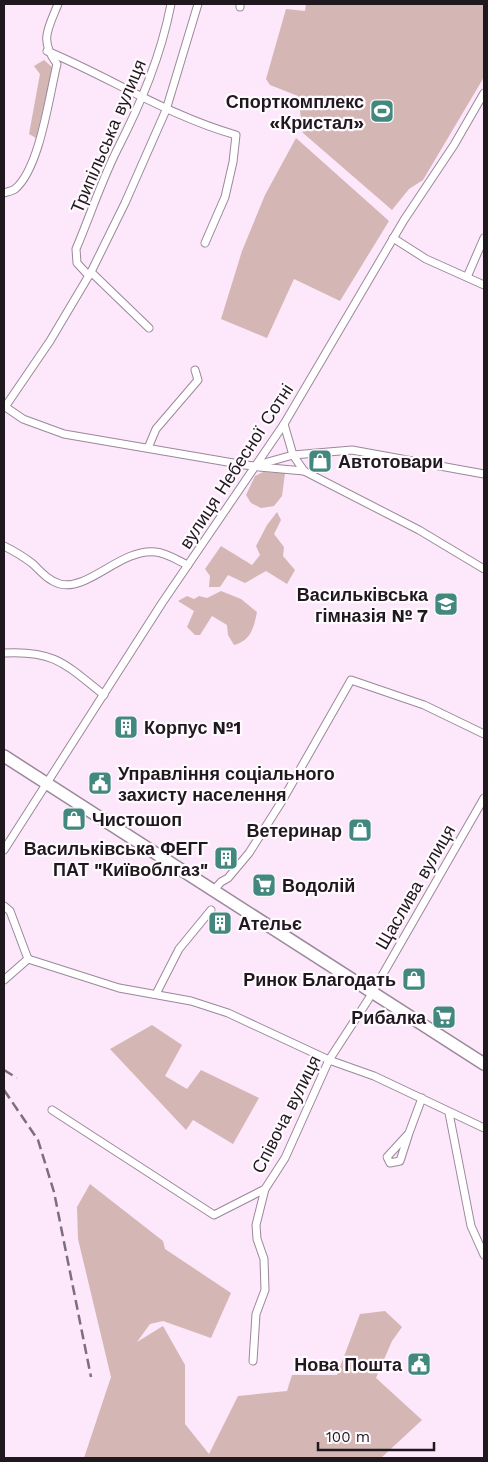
<svg xmlns="http://www.w3.org/2000/svg" width="488" height="1462" viewBox="0 0 488 1462" font-family="'Work Sans',sans-serif">
<style>
.green{fill:#d4b7b4}
.lines{fill:none;stroke-linecap:round;stroke-linejoin:round}
.minor-casing{stroke:#9b889a;stroke-width:9}
.primary-casing{stroke:#9b889a;stroke-width:14}
.minor{stroke:#fff;stroke-width:7}
.primary{stroke:#fff;stroke-width:11}
.rail{stroke:#7c6f7b;stroke-width:2.5;stroke-dasharray:10 5;stroke-linecap:butt}
.labels{text-anchor:middle;dominant-baseline:central;stroke-width:4.5;stroke-linejoin:round;paint-order:stroke}
.poi-label{font-size:18px;font-weight:bold;fill:#20181f;stroke:#fffafe;text-anchor:end}
.street-label{font-size:18px;fill:#20181f;stroke:#fffafe}
</style>
<rect width="100%" height="100%" fill="#fce7fb"/>
<g class="green">
<path d="M 306,4 L 484,4 L 484,77 L 423,180 L 409,189 L 392,210 L 303,133 L 298,96 L 270,85 L 266,79 L 286,9 L 305,11 Z"/>
<path d="M 44,60 L 53,68 L 36,138 L 29,134 L 40,74 L 34,66 Z"/>
<path d="M 296,138 L 389,221 L 340,301 L 294,279 L 267,338 L 221,319 L 242,251 L 265,195 Z"/>
<path d="M 263,472 L 285,473 L 282,496 L 274,506 L 261,508 L 251,503 L 246,495 L 255,476 Z"/>
<path d="M 277,512 L 281,520 L 274,534 L 284,547 L 283,556 L 295,570 L 287,584 L 266,571 L 245,583 L 228,575 L 220,587 L 209,587 L 210,576 L 205,569 L 221,546 L 252,565 L 260,555 L 256,546 L 267,525 Z"/>
<path d="M 221,591 L 241,599 L 257,612 C 254,627 251,641 234,645 L 228,635 L 227,625 L 212,616 L 200,635 L 195,635 L 187,627 L 194,611 L 178,601 L 187,596 L 194,599 L 199,596 L 207,598 Z"/>
<path d="M 152,1025 L 182,1045 L 165,1076 L 187,1089 L 201,1070 L 259,1098 L 233,1144 L 193,1120 L 186,1130 L 110,1049 Z"/>
<path d="M 90,1184 L 163,1241 L 165,1249 L 231,1293 L 211,1338 L 163,1321 L 150,1324 L 137,1342 L 163,1326 L 185,1365 L 185,1424 L 209,1454 L 238,1396 L 287,1391 L 292,1375 L 337,1375 L 360,1314 L 385,1311 L 402,1327 L 392,1341 L 376,1378 L 422,1420 L 381,1458 L 84,1458 L 111,1377 L 78,1239 L 77,1207 Z"/>
</g>
<g class="lines">
<g class="minor-casing">
<g id="minor">
<path d="M 240,4 L 240,7"/>
<path d="M 47,51 C 111,78 169,116 236,135 L 233,162 L 225,197 L 205,243"/>
<path d="M 4,193 C 7,192 12,191 15,189 C 40,168 49,96 57,64 C 39,40 48,29 58,4"/>
<path d="M 393,238 L 426,259 L 484,285"/>
<path d="M 91,272 L 149,328"/>
<path d="M 89,276 L 77,263 L 76,249 C 90,216 101,182 117,150 C 141,103 161,56 171,4"/>
<path d="M 467,277 L 484,238"/>
<path d="M 4,406 L 23,419 L 64,434 L 245,465 L 254,466 L 293,455 L 352,450 L 484,474"/>
<path d="M 5,407 L 50,341 L 91,272 L 125,203 L 166,110 L 198,4"/>
<path d="M 284,424 L 293,455 L 304,471 L 419,530 L 484,569"/>
<path d="M 148,448 L 156,429 L 198,380 L 195,370"/>
<path d="M 259,467 L 304,471"/>
<path d="M 4,546 C 14,551 24,557 33,564 C 41,572 49,581 60,584 C 89,591 121,548 156,552 C 167,553 178,561 188,565"/>
<path d="M 4,653 C 55,650 66,665 104,695"/>
<path d="M 4,850 L 162,603 L 284,424 L 404,220 L 454,145 L 484,93"/>
<path d="M 214,890 L 221,882 L 228,878 L 249,853 L 282,801 L 351,680 L 424,705 L 484,734"/>
<path d="M 4,906 L 10,911 L 28,959"/>
<path d="M 4,980 L 28,959 L 119,988 L 191,1001 L 228,1013 L 329,1060 L 374,1076 L 484,1128"/>
<path d="M 156,994 L 179,949 L 211,910"/>
<path d="M 52,1110 L 214,1215 L 265,1189 L 285,1158 L 329,1060 L 368,1000 L 484,798"/>
<path d="M 449,1113 L 471,1226 L 484,1255"/>
<path d="M 409,1133 L 400,1161 L 390,1163 L 387,1157 L 409,1133 L 422,1098"/>
<path d="M 253,1361 L 256,1314 L 265,1290 L 264,1259 L 257,1239 L 256,1225 L 265,1189"/>
</g>
</g>
<g class="primary-casing">
<path id="primary" d="M 4,756 L 484,1064"/>
</g>
<use href="#minor" class="minor"/>
<use href="#primary" class="primary"/>
<g class="rail">
<path d="M 4,1070 L 17,1078"/>
<path d="M 4,1090 L 38,1140 L 54,1192 L 91,1377"/>
</g>
</g>
<defs>
<g id="stadium-square" transform="scale(1.25)"><rect x="-9" y="-9" width="18" height="18" rx="4" fill="#43887e" stroke="#fffafe"/><path d="M0-5a6.5 5 0 1 0 0 10a6.5 5 0 1 0 0-10ZM-3.5-1.8h7v3.6h-7Z" fill="#fff"/></g>
<g id="shop-square" transform="scale(1.25)"><rect x="-9" y="-9" width="18" height="18" rx="4" fill="#43887e" stroke="#fffafe"/><path d="M-5-2.5h2.3a2.7 3.5 0 0 1 5.4 0H5L5.5 6h-11ZM-1.5-2.5h3a1.5 2.3 0 0 0-3 0Z" fill="#fff"/></g>
<g id="school-square" transform="scale(1.25)"><rect x="-9" y="-9" width="18" height="18" rx="4" fill="#43887e" stroke="#fffafe"/><path d="M0-5L7-2L0 1L-7-2ZM-4 1L0 2.5L4 1V4Q0 6-4 4Z" fill="#fff"/></g>
<g id="building-square" transform="scale(1.25)"><rect x="-9" y="-9" width="18" height="18" rx="4" fill="#43887e" stroke="#fffafe"/><path d="M-4-6H4V6H1V3H-1V6H-4ZM-2.5-4.3h1.7v1.8h-1.7ZM.8-4.3h1.7v1.8H.8ZM-2.5-1h1.7V.8h-1.7ZM.8-1h1.7V.8H.8Z" fill="#fff"/></g>
<g id="civic-square" transform="scale(1.25)"><rect x="-9" y="-9" width="18" height="18" rx="4" fill="#43887e" stroke="#fffafe"/><path d="M-.6-6.5H3V-4.5H.6V-3L4-1V1h2V6H-6V1h2V-1L-.6-3ZM-1.2 2.5V6h2.4V2.5Z" fill="#fff"/></g>
<g id="supermarket-square" transform="scale(1.25)"><rect x="-9" y="-9" width="18" height="18" rx="4" fill="#43887e" stroke="#fffafe"/><path d="M-6-5.5h2.5l.6 2H6L4.5 2H-2.5L-4.4-4H-6ZM-1.5 3.2a1.3 1.3 0 1 0 .1 0ZM3 3.2a1.3 1.3 0 1 0 .1 0Z" fill="#fff"/></g>
</defs>
<g fill-rule="evenodd">
<use href="#stadium-square" x="382" y="111"/>
<use href="#shop-square" x="320" y="461"/>
<use href="#school-square" x="446" y="604"/>
<use href="#building-square" x="126" y="727"/>
<use href="#civic-square" x="100" y="783"/>
<use href="#shop-square" x="74" y="819"/>
<use href="#shop-square" x="360" y="830"/>
<use href="#building-square" x="226" y="858"/>
<use href="#supermarket-square" x="264" y="885"/>
<use href="#building-square" x="220" y="923"/>
<use href="#shop-square" x="414" y="979"/>
<use href="#supermarket-square" x="444" y="1017"/>
<use href="#civic-square" x="419" y="1364"/>
</g>
<g class="labels">
<g class="poi-label">
<text x="364" y="101">Спорткомплекс<tspan x="364" dy="21">«Кристал»</tspan></text>
<text x="338" y="461" text-anchor="start">Автотовари</text>
<text x="428" y="594">Васильківська<tspan x="428" dy="21">гімназія № 7</tspan></text>
<text x="144" y="727" text-anchor="start">Корпус №1</text>
<text x="118" y="773" text-anchor="start">Управління соціального<tspan x="118" dy="21">захисту населення</tspan></text>
<text x="92" y="819" text-anchor="start">Чистошоп</text>
<text x="342" y="830">Ветеринар</text>
<text x="208" y="848">Васильківська ФЕГГ<tspan x="208" dy="21">ПАТ "Київоблгаз"</tspan></text>
<text x="282" y="885" text-anchor="start">Водолій</text>
<text x="238" y="923" text-anchor="start">Ательє</text>
<text x="396" y="979">Ринок Благодать</text>
<text x="426" y="1017">Рибалка</text>
<text x="402" y="1364">Нова Пошта</text>
</g>
<g class="street-label">
<text transform="translate(108 136) rotate(-67)">Трипільська вулиця</text>
<text transform="translate(236 466) rotate(-57)">вулиця Небесної Сотні</text>
<text transform="translate(415 887) rotate(-60)">Щаслива вулиця</text>
<text transform="translate(286 1114) rotate(-63)">Співоча вулиця</text>
</g>
</g>
<rect width="488" height="1462" fill="none" stroke="#20181f" stroke-width="10"/>
<path d="M318 1442v8h116v-8" fill="none" stroke="#20181f" stroke-width="2.5"/>
<text x="326" y="1442" font-size="15" fill="#20181f" stroke="#fffafe" stroke-width="4" paint-order="stroke">100 m</text>
</svg>
